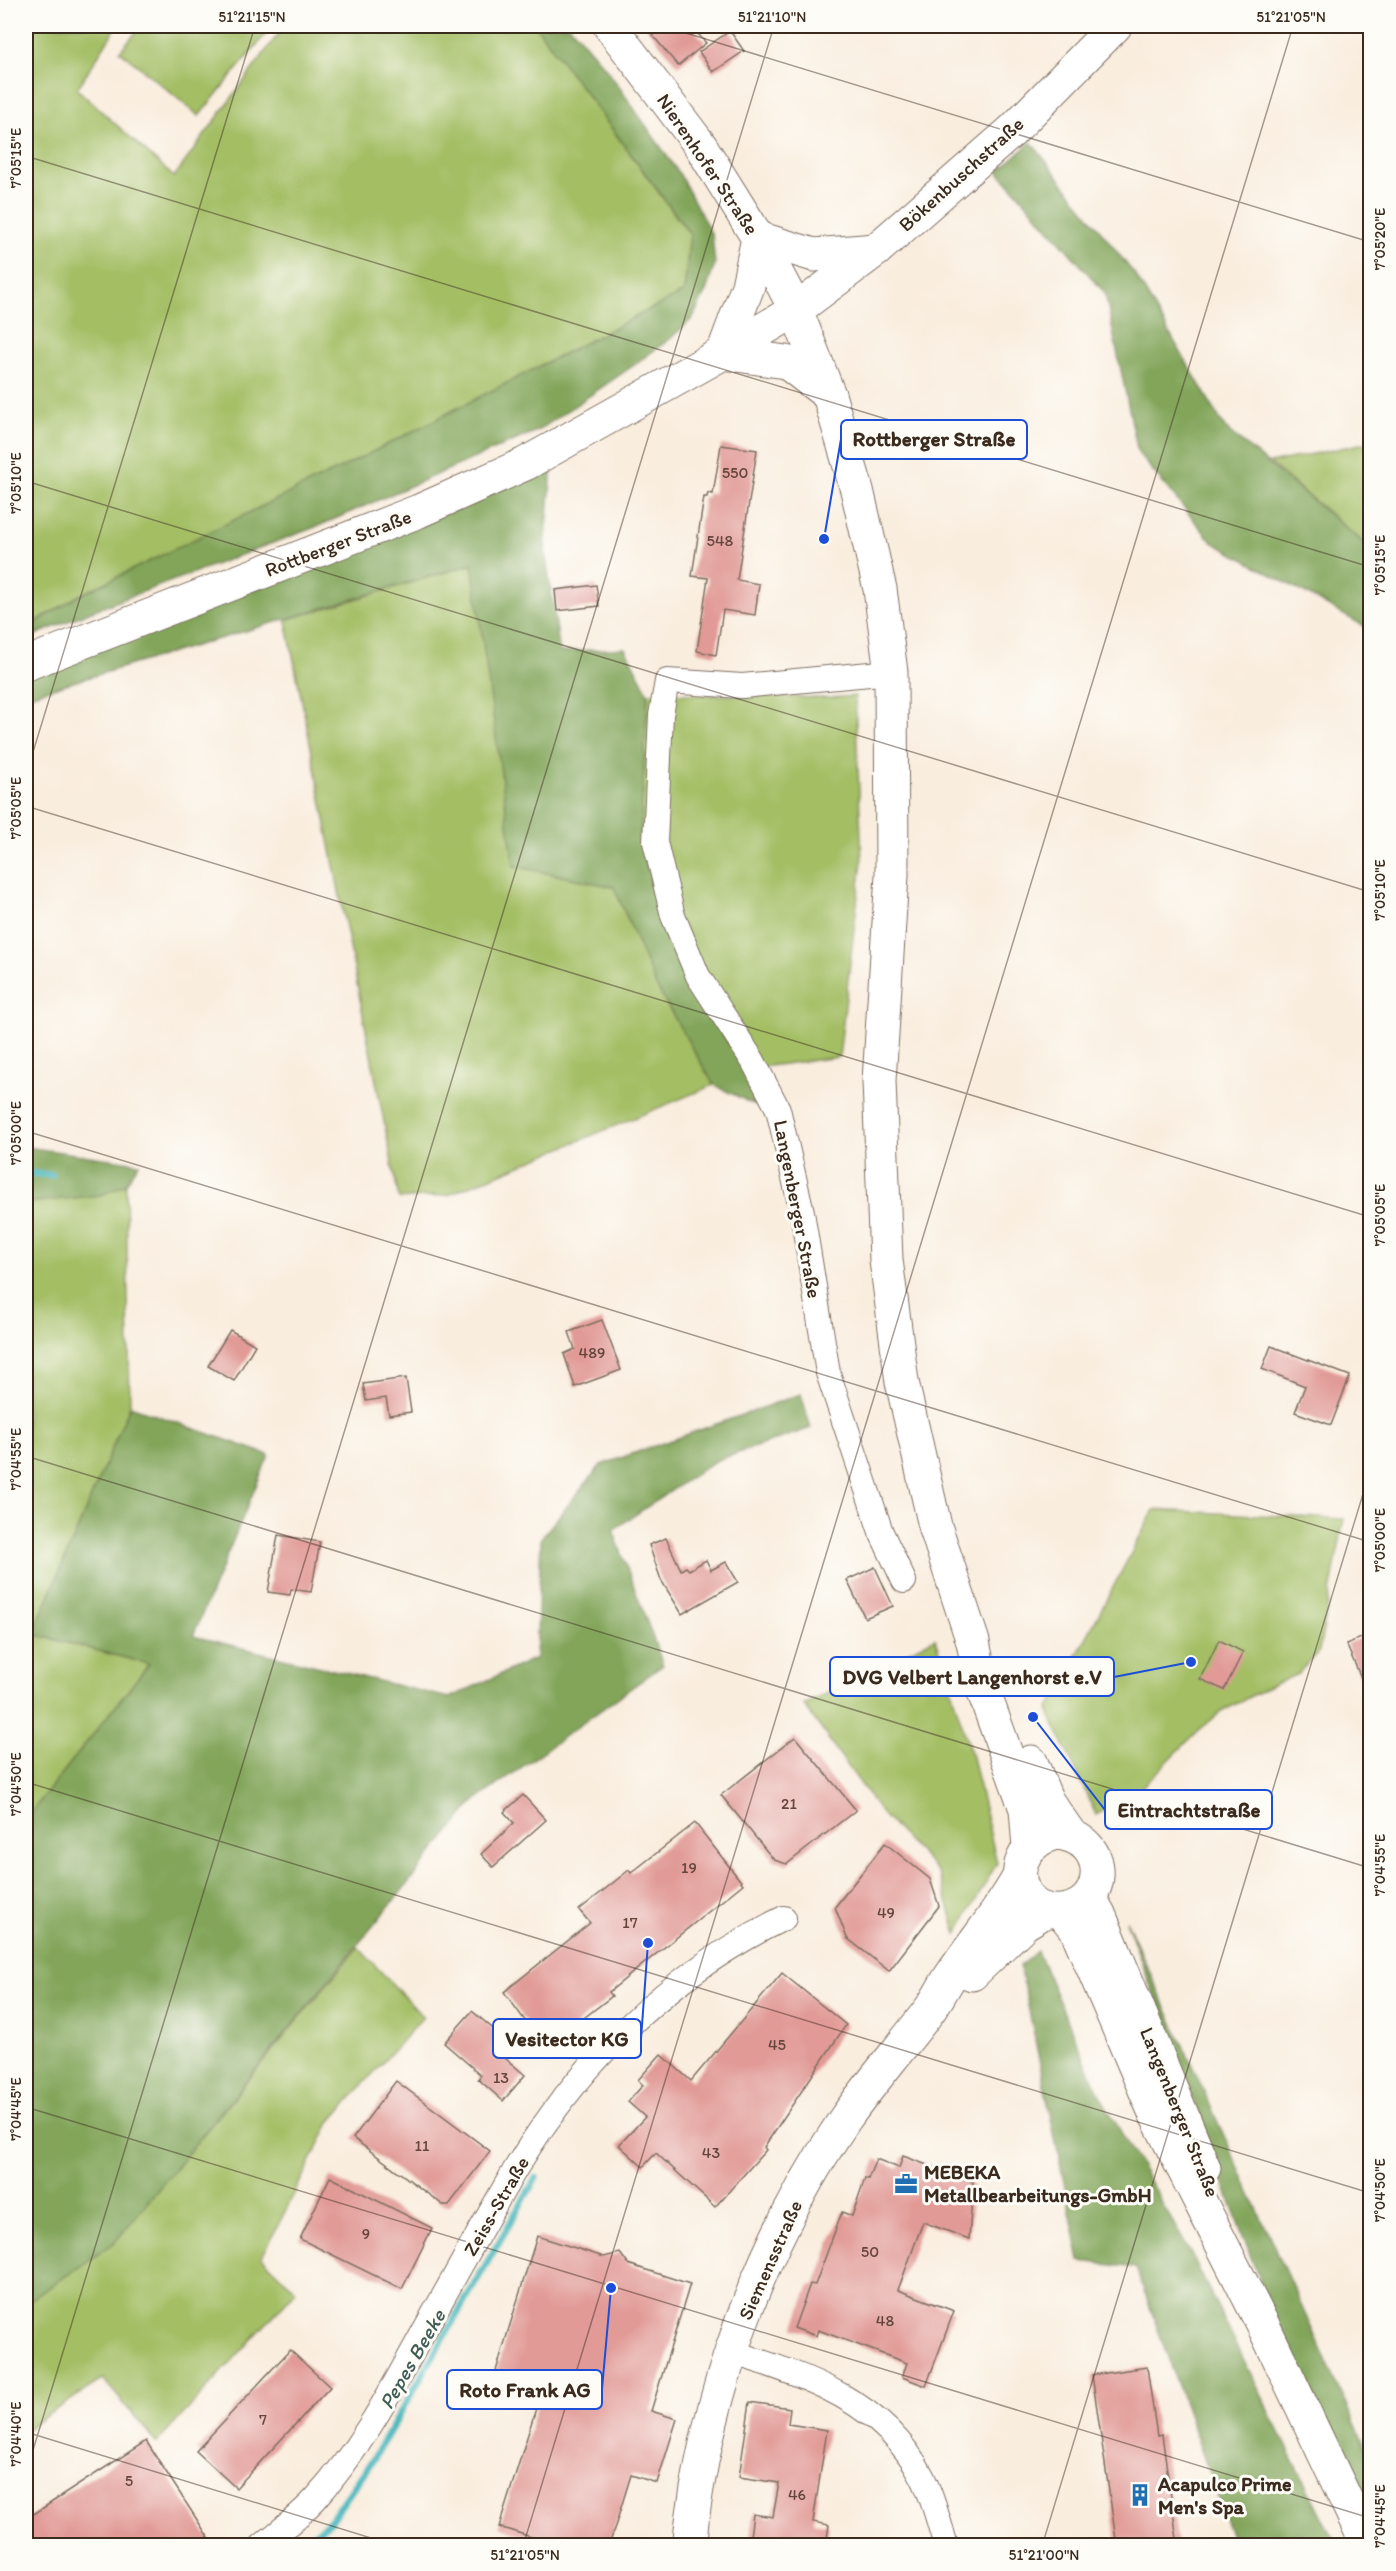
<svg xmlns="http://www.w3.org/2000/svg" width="1396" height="2571" viewBox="0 0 1396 2571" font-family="Itim,sans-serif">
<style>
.green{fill:#a3be64;stroke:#6f7441;stroke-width:1.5}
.forest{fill:#82a55a;stroke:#5e683c;stroke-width:1.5}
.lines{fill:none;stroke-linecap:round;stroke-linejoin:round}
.stream{stroke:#48b8be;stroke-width:7}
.building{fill:#e19a96}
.street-casing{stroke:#7e6e61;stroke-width:26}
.secondary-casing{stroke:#7e6e61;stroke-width:35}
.street{stroke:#fff;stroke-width:24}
.secondary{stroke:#fff;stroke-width:33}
.ticks{fill:none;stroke:#3b2a1e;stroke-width:1.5;stroke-opacity:0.45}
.labels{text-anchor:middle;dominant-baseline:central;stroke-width:6;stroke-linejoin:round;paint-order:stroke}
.number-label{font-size:16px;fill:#64463c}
.street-label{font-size:20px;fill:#3b2a1e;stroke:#fdfcf7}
.poi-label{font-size:20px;font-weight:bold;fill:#3b2a1e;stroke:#fdfcf7;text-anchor:start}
.water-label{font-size:21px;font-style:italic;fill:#405c56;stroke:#fdfcf7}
.leader{fill:none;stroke:#1d4ed8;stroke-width:2}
.callout-dot{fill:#1d4ed8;stroke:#fdfcf7;stroke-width:2}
.callout{fill:#fdfcf7;stroke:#1d4ed8;stroke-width:2}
.callout-label{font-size:21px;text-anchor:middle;font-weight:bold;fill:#3b2a1e}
.neatline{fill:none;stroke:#3b2a1e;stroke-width:2}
.ticks-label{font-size:15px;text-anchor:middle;fill:#3b2a1e}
</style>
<rect width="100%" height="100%" fill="#fdfcf7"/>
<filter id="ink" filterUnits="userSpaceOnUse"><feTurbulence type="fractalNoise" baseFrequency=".0167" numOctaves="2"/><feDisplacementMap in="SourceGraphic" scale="12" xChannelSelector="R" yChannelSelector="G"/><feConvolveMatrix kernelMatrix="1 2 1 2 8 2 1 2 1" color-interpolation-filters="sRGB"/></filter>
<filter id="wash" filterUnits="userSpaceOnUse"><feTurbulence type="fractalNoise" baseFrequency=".008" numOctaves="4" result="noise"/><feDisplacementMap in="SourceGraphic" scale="24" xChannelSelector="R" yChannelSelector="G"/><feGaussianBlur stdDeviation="1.35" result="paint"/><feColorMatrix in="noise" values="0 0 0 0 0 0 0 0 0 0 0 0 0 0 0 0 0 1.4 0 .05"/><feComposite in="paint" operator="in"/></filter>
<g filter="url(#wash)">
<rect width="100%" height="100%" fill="#f9edde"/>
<g class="green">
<path d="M 26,26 L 117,26 L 77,89 L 174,177 L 284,26 L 536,26 L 690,235 L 684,292 L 349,464 L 80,595 L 26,628 Z"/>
<path d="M 141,26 L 264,26 L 269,30 L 199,116 L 120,51 Z"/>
<path d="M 1370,442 L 1370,548 L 1270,463 Z"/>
<path d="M 473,564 L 514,866 L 614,887 L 656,986 L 714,1085 L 448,1195 L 399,1199 L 286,620 Z"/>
<path d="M 648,693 L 828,698 L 855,696 L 862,861 L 839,1057 L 745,1069 L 687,979 L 661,919 L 640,841 Z"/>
<path d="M 126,1184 L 130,1406 L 33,1634 L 149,1664 L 26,1819 L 26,1203 L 101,1195 Z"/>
<path d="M 1154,1510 L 1344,1519 L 1319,1651 L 1298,1674 L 1268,1687 L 1221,1712 L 1197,1732 L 1136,1793 L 1096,1815 L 1048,1710 Z"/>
<path d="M 935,1638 L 972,1757 L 997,1863 L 957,1934 L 938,1872 L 883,1815 L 804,1705 Z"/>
<path d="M 358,1947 L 423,2017 L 331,2121 L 262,2257 L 296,2291 L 157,2443 L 103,2379 L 26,2429 L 26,2303 L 114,2243 Z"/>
</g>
<g class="forest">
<path d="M 536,26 L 570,26 L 608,71 L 680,175 L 712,235 L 715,264 L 706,291 L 692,319 L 670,339 L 620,375 L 539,430 L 321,525 L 89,612 L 26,639 L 26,628 L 80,595 L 349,464 L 684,292 L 690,234 Z"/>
<path d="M 1031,142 L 1136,276 L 1225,428 L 1370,548 L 1370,638 L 1366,627 L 1212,542 L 1138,453 L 1105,293 L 998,171 Z"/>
<path d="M 552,468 L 545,551 L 560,652 L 625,648 L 648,693 L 640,841 L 661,919 L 687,979 L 745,1069 L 769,1112 L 714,1085 L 656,986 L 614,887 L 514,866 L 472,564 L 26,696 L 26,677 L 347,554 Z"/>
<path d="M 26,1147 L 139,1163 L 126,1184 L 101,1195 L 26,1203 Z"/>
<path d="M 801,1394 L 811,1428 L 715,1461 L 613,1530 L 663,1665 L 475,1801 L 114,2243 L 26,2303 L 26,1819 L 149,1664 L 33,1634 L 130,1406 L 269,1455 L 193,1636 L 449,1698 L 536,1658 L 541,1538 L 601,1465 Z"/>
<path d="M 1126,1920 L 1370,2457 L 1370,2508 L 1269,2306 Z"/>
<path d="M 1037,1951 L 1101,2097 L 1190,2252 L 1336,2545 L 1235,2545 L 1136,2268 L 1080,2261 L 1020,1966 Z"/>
</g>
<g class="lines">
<g class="stream">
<path d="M 26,1173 L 52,1175"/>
<path d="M 300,2546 L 330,2521 L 374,2458 L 536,2178"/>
</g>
</g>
<g id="blocks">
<g class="building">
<path d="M 645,26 L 691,26 L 706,43 L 678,66 Z"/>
<path d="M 730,31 L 744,51 L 713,72 L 699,52 Z"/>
<path d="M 721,445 L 757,450 L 737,580 L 759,584 L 755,615 L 723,610 L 716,655 L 697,651 L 708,578 L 692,576 L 704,497 L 707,497 L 708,493 L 713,494 Z"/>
<path d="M 596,585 L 599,606 L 557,611 L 555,590 Z"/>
<path d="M 602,1320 L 621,1370 L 575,1387 L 564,1354 L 575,1349 L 569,1332 Z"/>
<path d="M 230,1330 L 255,1345 L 234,1381 L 208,1366 Z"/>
<path d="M 1271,1346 L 1350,1376 L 1331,1425 L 1295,1412 L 1305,1386 L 1262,1369 Z"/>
<path d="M 406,1378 L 411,1412 L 389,1415 L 386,1398 L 366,1401 L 363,1384 Z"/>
<path d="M 278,1535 L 320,1542 L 311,1592 L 291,1589 L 290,1595 L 268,1592 Z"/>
<path d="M 666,1538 L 681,1570 L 686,1567 L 689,1570 L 706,1560 L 711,1570 L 726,1562 L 738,1582 L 682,1614 L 661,1580 L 649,1545 Z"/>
<path d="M 875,1567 L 893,1606 L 865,1618 L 847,1580 Z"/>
<path d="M 1371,1634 L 1371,1700 L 1346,1644 Z"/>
<path d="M 1219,1640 L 1243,1652 L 1224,1690 L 1200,1679 Z"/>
<path d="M 795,1737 L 856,1810 L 787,1864 L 774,1860 L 721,1795 Z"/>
<path d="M 523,1795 L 546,1820 L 493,1867 L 481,1854 L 514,1823 L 504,1812 Z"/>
<path d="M 695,1823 L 743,1884 L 609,1992 L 612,1996 L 580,2021 L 560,2053 L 545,2048 L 504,1992 L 590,1923 L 579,1910 L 629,1870 L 631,1873 Z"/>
<path d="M 885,1843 L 930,1879 L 939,1906 L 889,1971 L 847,1938 L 835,1907 Z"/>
<path d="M 782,1973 L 846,2025 L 764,2147 L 766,2150 L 715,2207 L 656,2153 L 643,2167 L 619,2145 L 645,2117 L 628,2102 L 643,2085 L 638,2080 L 661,2054 L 691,2081 Z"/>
<path d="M 472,2011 L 509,2042 L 499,2053 L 525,2075 L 503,2101 L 478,2079 L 481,2075 L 444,2043 Z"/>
<path d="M 396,2081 L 490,2151 L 449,2205 L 443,2205 L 353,2138 Z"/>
<path d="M 903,2156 L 973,2182 L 969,2239 L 923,2222 L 898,2290 L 954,2311 L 926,2386 L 902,2377 L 907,2363 L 818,2330 L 816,2336 L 794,2328 L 810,2284 L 815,2285 L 842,2212 L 852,2216 L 865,2178 L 868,2179 L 876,2159 L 899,2168 Z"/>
<path d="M 330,2177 L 432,2228 L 402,2289 L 300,2239 Z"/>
<path d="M 537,2236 L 604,2257 L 620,2253 L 628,2264 L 690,2284 L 651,2411 L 677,2419 L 657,2483 L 631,2475 L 609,2546 L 560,2546 L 499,2527 L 543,2386 L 496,2371 Z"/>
<path d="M 290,2350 L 330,2387 L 236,2488 L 196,2451 Z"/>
<path d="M 1147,2367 L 1157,2436 L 1162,2435 L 1178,2546 L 1117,2546 L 1092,2375 Z"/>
<path d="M 750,2402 L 790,2408 L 788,2424 L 827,2430 L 813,2522 L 829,2525 L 826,2546 L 754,2546 L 755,2538 L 750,2537 L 753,2514 L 773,2517 L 779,2483 L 739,2477 Z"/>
<path d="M 146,2441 L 214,2546 L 26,2546 L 26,2519 Z"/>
</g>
</g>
</g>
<g filter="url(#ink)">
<use href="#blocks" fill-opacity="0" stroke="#7e6e61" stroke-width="1.5"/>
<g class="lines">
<g class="street-casing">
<g id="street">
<path d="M 891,672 L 742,686 L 667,681 L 661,715 L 655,842 L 673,916 L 698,976 L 753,1061 L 778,1109 L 802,1212 L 828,1373 L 881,1532 L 904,1581"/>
<path d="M 732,2352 C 808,2377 883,2401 922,2476 C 933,2497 939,2523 946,2546"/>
<path d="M 262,2546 C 281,2530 301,2515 317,2497 C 364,2445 395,2383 429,2322 C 458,2271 486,2219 516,2168 C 582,2059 669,1974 784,1918"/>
</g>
</g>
<g class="secondary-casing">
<g id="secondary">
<path d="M 610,26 L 700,145 L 758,238 L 796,310 L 829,395 L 857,490 L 880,589 L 891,672 L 892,875 L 879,1081 L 886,1260 L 902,1382 L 935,1526 L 973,1642 L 982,1687 L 1026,1809 L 1029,1848"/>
<path d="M 758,238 L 814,255 L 876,250"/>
<path d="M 723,353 L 748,286 L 758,238"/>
<path d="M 723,353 L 786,362 L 829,395"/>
<path d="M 26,664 L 419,511 L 525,464 L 723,353 L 796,310 L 876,250 L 1012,131 L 1115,26"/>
<path d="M 1031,1762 L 1047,1801 L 1070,1834"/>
<path d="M 1055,1833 C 1114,1836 1109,1915 1053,1911 C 1040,1910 1030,1904 1024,1892 C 1011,1865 1029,1840 1055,1833 Z"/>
<path d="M 1089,1897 L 1099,1914 L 1204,2168"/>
<path d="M 1062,1912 L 1077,1931 L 1155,2113 L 1265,2329 L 1368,2546"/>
<path d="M 972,1974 L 1024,1924 L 1047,1910"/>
<path d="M 689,2546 C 705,2396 760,2244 845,2119 C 871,2082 901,2048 928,2012 C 937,2001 942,1989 950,1977 C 973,1943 999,1913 1019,1877"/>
</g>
</g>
<use href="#street" class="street"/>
<use href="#secondary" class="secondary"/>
</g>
</g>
<path class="ticks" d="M 663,26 L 1370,242M 26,156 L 1370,567M 26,481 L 1370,892M 26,775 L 255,26M 26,806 L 1370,1217M 26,1131 L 1370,1542M 26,1456 L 1370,1868M 26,1782 L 1370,2193M 26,2107 L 1370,2518M 26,2432 L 397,2546M 26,2473 L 774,26M 523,2546 L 1293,26M 1042,2546 L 1370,1471"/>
<defs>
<g id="office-bare" transform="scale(1.8)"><path d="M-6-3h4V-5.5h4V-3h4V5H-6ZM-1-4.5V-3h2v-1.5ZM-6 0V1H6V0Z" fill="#1f6fb2" stroke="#fdfcf7" stroke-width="2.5" paint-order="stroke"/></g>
<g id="building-bare" transform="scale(1.8)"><path d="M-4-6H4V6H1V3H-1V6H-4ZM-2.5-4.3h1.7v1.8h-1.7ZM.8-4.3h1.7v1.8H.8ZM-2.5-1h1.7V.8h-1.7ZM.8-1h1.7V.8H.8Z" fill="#1f6fb2" stroke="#fdfcf7" stroke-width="2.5" paint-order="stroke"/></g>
</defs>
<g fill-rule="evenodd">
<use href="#office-bare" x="906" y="2184"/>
<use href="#building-bare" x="1140" y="2495"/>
</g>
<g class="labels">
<g class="number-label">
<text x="735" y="472">550</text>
<text x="720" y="540">548</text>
<text x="592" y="1352">489</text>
<text x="789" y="1803">21</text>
<text x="689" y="1867">19</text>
<text x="886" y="1912">49</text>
<text x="630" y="1922">17</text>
<text x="777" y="2044">45</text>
<text x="501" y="2077">13</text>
<text x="422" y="2145">11</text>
<text x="711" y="2152">43</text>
<text x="366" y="2233">9</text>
<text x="870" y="2251">50</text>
<text x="885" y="2320">48</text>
<text x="263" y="2419">7</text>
<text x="129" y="2480">5</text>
<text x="797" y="2494">46</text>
</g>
<g class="street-label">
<text transform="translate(708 164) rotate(56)">Nierenhofer Straße</text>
<text transform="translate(961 174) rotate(-42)">Bökenbuschstraße</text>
<text transform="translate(338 543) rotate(-21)">Rottberger Straße</text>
<text transform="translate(798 1209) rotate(79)">Langenberger Straße</text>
<text transform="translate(1180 2112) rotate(68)">Langenberger Straße</text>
<text transform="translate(496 2206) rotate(-60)">Zeiss-Straße</text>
<text transform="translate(770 2260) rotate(-66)">Siemensstraße</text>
</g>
<g class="poi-label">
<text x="924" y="2172">MEBEKA<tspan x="924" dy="23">Metallbearbeitungs-GmbH</tspan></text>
<text x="1158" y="2484">Acapulco Prime<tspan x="1158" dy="23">Men's Spa</tspan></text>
</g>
<g class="water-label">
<text transform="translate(412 2359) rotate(-60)">Pepes Beeke</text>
</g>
</g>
<path class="leader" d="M824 539L841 439M1191 1662L1114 1677M1033 1717L1105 1810M648 1943L641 2039M611 2288L602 2389"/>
<g class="callout-dot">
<circle cx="824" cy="539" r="6"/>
<circle cx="1191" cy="1662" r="6"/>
<circle cx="1033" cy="1717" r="6"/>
<circle cx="648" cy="1943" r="6"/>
<circle cx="611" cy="2288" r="6"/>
</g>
<g class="callout">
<rect x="841" y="420" width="186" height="39" rx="6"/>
<rect x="830" y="1657" width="284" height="39" rx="6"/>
<rect x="1105" y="1790" width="167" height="39" rx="6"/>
<rect x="493" y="2019" width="148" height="39" rx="6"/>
<rect x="447" y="2370" width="155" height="39" rx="6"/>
</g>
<g class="callout-label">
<text x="934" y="446">Rottberger Straße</text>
<text x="972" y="1684">DVG Velbert Langenhorst e.V</text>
<text x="1189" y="1817">Eintrachtstraße</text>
<text x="567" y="2046">Vesitector KG</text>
<text x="525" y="2397">Roto Frank AG</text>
</g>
<rect width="1396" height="2571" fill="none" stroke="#fdfcf7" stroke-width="66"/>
<rect x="33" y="33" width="1330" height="2505" class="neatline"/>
<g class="ticks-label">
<text x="252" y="22">51°21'15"N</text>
<text x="772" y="22">51°21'10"N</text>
<text x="1291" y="22">51°21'05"N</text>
<text transform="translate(16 158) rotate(-90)" y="5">7°05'15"E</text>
<text transform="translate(1380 239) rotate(-90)" y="5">7°05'20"E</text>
<text transform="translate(16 483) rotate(-90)" y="5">7°05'10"E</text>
<text transform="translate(1380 565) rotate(-90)" y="5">7°05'15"E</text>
<text transform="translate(16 808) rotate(-90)" y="5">7°05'05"E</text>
<text transform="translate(1380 890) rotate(-90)" y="5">7°05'10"E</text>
<text transform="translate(16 1133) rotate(-90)" y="5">7°05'00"E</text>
<text transform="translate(1380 1215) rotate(-90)" y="5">7°05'05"E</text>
<text transform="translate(16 1459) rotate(-90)" y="5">7°04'55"E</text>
<text transform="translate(1380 1540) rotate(-90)" y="5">7°05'00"E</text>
<text transform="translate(16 1784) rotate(-90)" y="5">7°04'50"E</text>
<text transform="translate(1380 1865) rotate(-90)" y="5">7°04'55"E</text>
<text transform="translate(16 2109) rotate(-90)" y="5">7°04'45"E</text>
<text transform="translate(1380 2190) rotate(-90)" y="5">7°04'50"E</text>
<text transform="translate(16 2434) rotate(-90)" y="5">7°04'40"E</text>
<text transform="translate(1380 2516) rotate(-90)" y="5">7°04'45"E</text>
<text x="525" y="2560">51°21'05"N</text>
<text x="1044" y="2560">51°21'00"N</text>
</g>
</svg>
